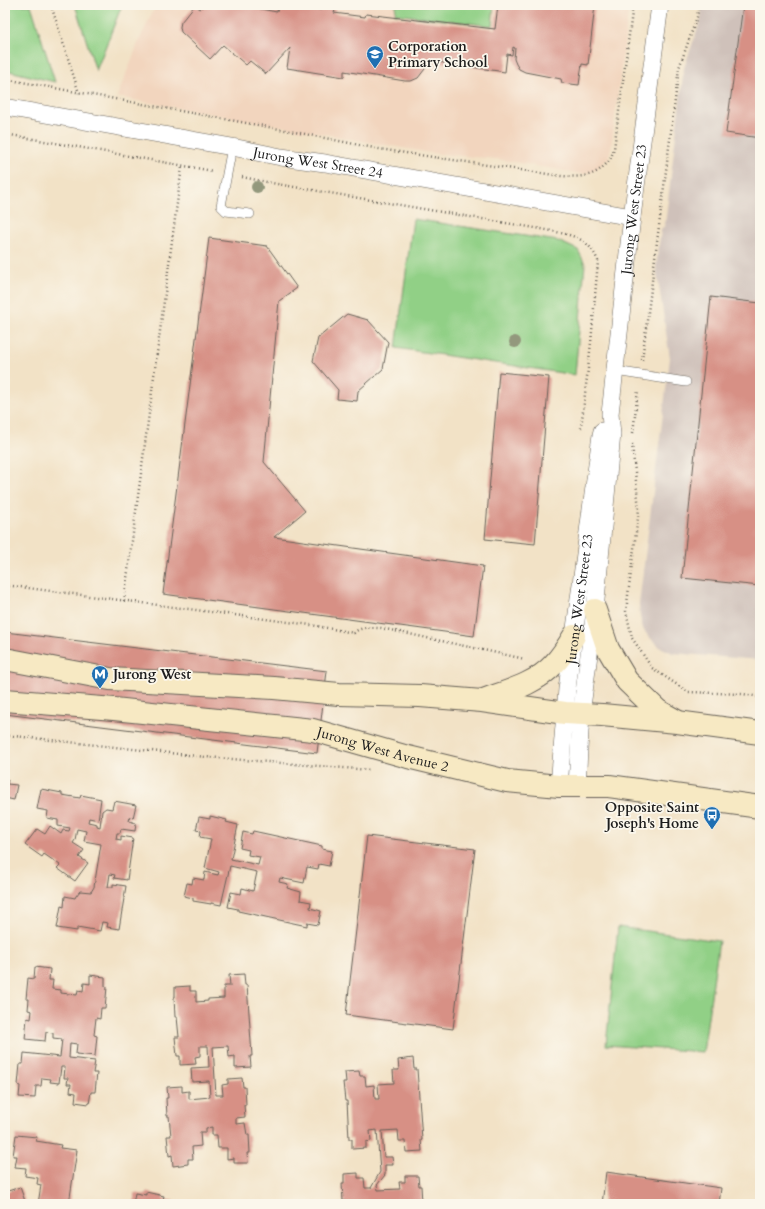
<svg xmlns="http://www.w3.org/2000/svg" width="765" height="1209" viewBox="0 0 765 1209" font-family="Cardo,serif">
<style>
.built{fill:#f2d5be}
.industrial{fill:#cfc1ba}
.green{fill:#91d086;stroke:#567651}
.building{fill:#d79085}
.lines{fill:none;stroke-linecap:round;stroke-linejoin:round}
.service-casing{stroke:#676158;stroke-width:10}
.minor-casing{stroke:#676158;stroke-width:18}
.secondary-casing{stroke:#676158;stroke-width:24}
.path{stroke:#676158;stroke-width:2.5;stroke-dasharray:1 3;stroke-linecap:butt}
.service{stroke:#fff;stroke-width:9}
.minor{stroke:#fff;stroke-width:17}
.secondary{stroke:#f7e9c3;stroke-width:22}
.tree{fill:#93987d}
.labels{text-anchor:middle;dominant-baseline:central;stroke-width:3.5;stroke-linejoin:round;paint-order:stroke}
.poi-label{font-size:14px;font-weight:bold;fill:#1c1c1c;stroke:#fbf7ec;text-anchor:start}
.street-label{font-size:14px;fill:#1c1c1c;stroke:#fbf7ec}
</style>
<rect width="100%" height="100%" fill="#fbf7ec"/>
<filter id="ink" filterUnits="userSpaceOnUse"><feTurbulence type="fractalNoise" baseFrequency=".025" numOctaves="2"/><feDisplacementMap in="SourceGraphic" scale="8" xChannelSelector="R" yChannelSelector="G"/><feConvolveMatrix kernelMatrix="1 2 1 2 8 2 1 2 1" color-interpolation-filters="sRGB"/></filter>
<filter id="wash" filterUnits="userSpaceOnUse"><feTurbulence type="fractalNoise" baseFrequency=".012" numOctaves="4" result="noise"/><feDisplacementMap in="SourceGraphic" scale="16" xChannelSelector="R" yChannelSelector="G"/><feGaussianBlur stdDeviation="0.9" result="paint"/><feColorMatrix in="noise" values="0 0 0 0 0 0 0 0 0 0 0 0 0 0 0 0 0 1.4 0 .05"/><feComposite in="paint" operator="in"/></filter>
<g filter="url(#wash)">
<rect width="100%" height="100%" fill="#f2e2c6"/>
<path class="built" d="M 156,5 L 629,5 L 611,148 L 608,158 L 601,165 L 593,171 L 583,174 L 497,159 L 431,153 L 117,97 L 139,41 Z"/>
<path class="industrial" d="M 702,5 L 760,5 L 760,660 L 673,653 L 660,647 L 649,637 L 643,629 L 640,616 L 639,604 L 670,358 L 656,267 L 661,230 L 665,225 L 684,68 L 701,19 Z"/>
<g class="green">
<path d="M 5,5 L 31,5 L 55,82 L 5,70 Z"/>
<path d="M 75,5 L 122,5 L 96,71 Z"/>
<path d="M 396,5 L 494,5 L 492,26 L 395,14 Z"/>
<path d="M 413,219 L 558,241 L 578,250 L 585,264 L 575,375 L 396,348 Z"/>
<path d="M 618,927 L 719,941 L 703,1052 L 606,1045 Z"/>
</g>
<g id="blocks">
<g class="building">
<path d="M 195,5 L 200,9 L 204,5 L 239,5 L 277,12 L 278,5 L 290,5 L 321,10 L 323,5 L 337,5 L 334,13 L 365,17 L 366,14 L 495,29 L 498,5 L 595,5 L 588,65 L 582,64 L 579,85 L 562,83 L 561,79 L 525,72 L 519,69 L 516,64 L 514,59 L 515,48 L 513,47 L 512,55 L 507,54 L 505,72 L 431,61 L 418,78 L 411,81 L 405,81 L 344,71 L 344,77 L 287,68 L 290,48 L 266,74 L 250,61 L 246,65 L 223,45 L 210,59 L 181,32 L 180,27 L 181,22 Z"/>
<path d="M 743,5 L 760,5 L 760,138 L 726,133 Z"/>
<path d="M 209,238 L 267,246 L 297,288 L 279,301 L 264,462 L 305,511 L 274,537 L 483,566 L 474,636 L 163,594 Z"/>
<path d="M 711,297 L 760,303 L 760,586 L 682,578 Z"/>
<path d="M 347,314 L 368,320 L 388,342 L 383,369 L 358,391 L 357,401 L 337,399 L 338,390 L 313,361 L 318,338 Z"/>
<path d="M 499,372 L 549,377 L 535,544 L 485,539 Z"/>
<path d="M 5,632 L 327,671 L 317,753 L 5,714 Z"/>
<path d="M 5,779 L 8,780 L 7,784 L 17,785 L 14,800 L 5,798 Z"/>
<path d="M 41,789 L 62,793 L 62,795 L 80,798 L 81,795 L 101,799 L 98,820 L 89,818 L 88,822 L 97,824 L 97,826 L 100,827 L 102,811 L 106,808 L 112,809 L 114,801 L 136,805 L 133,818 L 130,817 L 129,821 L 136,823 L 135,831 L 121,829 L 120,833 L 117,833 L 116,839 L 121,840 L 121,836 L 133,838 L 127,880 L 114,878 L 115,875 L 110,874 L 108,887 L 113,887 L 113,884 L 126,886 L 119,929 L 107,927 L 108,923 L 102,922 L 100,931 L 77,927 L 77,931 L 57,928 L 61,906 L 64,907 L 65,896 L 75,898 L 76,896 L 80,891 L 91,892 L 94,887 L 101,844 L 84,841 L 86,831 L 77,829 L 75,840 L 73,843 L 84,850 L 79,857 L 88,863 L 75,881 L 57,868 L 60,865 L 44,854 L 42,857 L 25,845 L 37,829 L 45,834 L 50,826 L 61,834 L 63,830 L 69,831 L 70,828 L 58,826 L 58,820 L 47,818 L 48,811 L 37,809 Z"/>
<path d="M 210,816 L 227,820 L 226,822 L 238,825 L 231,859 L 258,865 L 260,857 L 248,855 L 249,850 L 240,848 L 243,832 L 252,834 L 253,831 L 322,846 L 322,849 L 332,851 L 329,866 L 319,864 L 318,869 L 307,867 L 304,883 L 280,878 L 279,882 L 288,884 L 287,888 L 301,892 L 300,900 L 311,902 L 310,908 L 321,911 L 318,925 L 307,923 L 307,926 L 238,911 L 238,909 L 228,907 L 231,892 L 241,894 L 242,888 L 253,891 L 257,872 L 230,866 L 221,905 L 211,903 L 211,904 L 193,901 L 193,898 L 184,896 L 187,883 L 192,884 L 193,878 L 204,880 L 205,872 L 218,875 L 219,872 L 205,868 L 211,839 L 200,837 L 201,831 L 196,830 L 199,817 L 210,819 Z"/>
<path d="M 367,836 L 475,849 L 453,1029 L 346,1015 Z"/>
<path d="M 35,967 L 50,969 L 49,980 L 53,980 L 52,989 L 61,990 L 61,993 L 77,995 L 78,990 L 83,991 L 84,983 L 90,984 L 90,975 L 105,977 L 105,986 L 107,987 L 105,1008 L 101,1008 L 100,1019 L 96,1018 L 94,1035 L 97,1036 L 95,1056 L 76,1054 L 77,1044 L 70,1043 L 69,1058 L 95,1061 L 93,1073 L 97,1073 L 95,1092 L 91,1092 L 89,1104 L 75,1102 L 76,1093 L 70,1092 L 71,1084 L 67,1084 L 68,1078 L 64,1078 L 65,1067 L 61,1067 L 59,1083 L 50,1082 L 51,1079 L 42,1078 L 41,1086 L 36,1086 L 35,1098 L 19,1097 L 20,1086 L 18,1085 L 20,1064 L 23,1064 L 24,1053 L 60,1057 L 62,1039 L 53,1038 L 53,1033 L 46,1032 L 45,1041 L 25,1039 L 27,1018 L 31,1019 L 32,1011 L 28,1010 L 29,999 L 26,999 L 28,978 L 34,979 Z"/>
<path d="M 244,974 L 245,985 L 247,985 L 252,1056 L 250,1056 L 251,1067 L 235,1068 L 235,1056 L 229,1057 L 228,1046 L 213,1047 L 216,1095 L 223,1095 L 222,1085 L 228,1084 L 228,1079 L 242,1078 L 243,1087 L 245,1087 L 246,1105 L 244,1105 L 245,1117 L 236,1118 L 236,1124 L 245,1123 L 247,1135 L 249,1135 L 250,1153 L 247,1153 L 248,1163 L 234,1163 L 234,1158 L 227,1159 L 227,1148 L 218,1148 L 217,1135 L 212,1135 L 212,1127 L 206,1128 L 206,1132 L 200,1132 L 201,1146 L 192,1147 L 193,1159 L 188,1159 L 188,1164 L 173,1166 L 172,1155 L 169,1156 L 167,1136 L 171,1136 L 169,1116 L 167,1116 L 166,1098 L 168,1098 L 167,1087 L 182,1086 L 182,1092 L 189,1091 L 189,1099 L 210,1097 L 209,1081 L 192,1082 L 191,1068 L 209,1067 L 208,1046 L 200,1046 L 200,1056 L 195,1057 L 196,1064 L 180,1065 L 180,1056 L 177,1056 L 175,1037 L 179,1037 L 177,1017 L 175,1017 L 174,997 L 175,997 L 175,987 L 190,986 L 190,991 L 196,991 L 196,1002 L 208,1001 L 208,999 L 224,998 L 224,986 L 230,986 L 229,975 Z"/>
<path d="M 413,1058 L 414,1069 L 417,1069 L 422,1140 L 421,1140 L 422,1151 L 406,1152 L 405,1141 L 399,1141 L 398,1130 L 382,1131 L 384,1157 L 392,1157 L 393,1165 L 385,1165 L 385,1175 L 377,1185 L 378,1190 L 400,1189 L 399,1182 L 405,1182 L 405,1176 L 418,1176 L 419,1186 L 421,1186 L 422,1203 L 421,1203 L 421,1204 L 345,1204 L 345,1201 L 343,1201 L 342,1183 L 344,1183 L 344,1174 L 358,1173 L 358,1178 L 364,1178 L 365,1188 L 371,1188 L 380,1172 L 377,1130 L 370,1131 L 371,1141 L 366,1142 L 366,1148 L 352,1149 L 352,1139 L 349,1139 L 347,1101 L 345,1101 L 343,1082 L 346,1082 L 345,1072 L 359,1071 L 360,1076 L 365,1076 L 366,1086 L 374,1085 L 375,1099 L 379,1099 L 378,1084 L 394,1083 L 393,1070 L 399,1070 L 398,1060 Z"/>
<path d="M 16,1135 L 37,1137 L 36,1141 L 61,1145 L 60,1148 L 77,1150 L 69,1204 L 38,1204 L 41,1185 L 37,1184 L 38,1178 L 25,1176 L 26,1168 L 15,1167 L 17,1156 L 13,1156 Z"/>
<path d="M 606,1172 L 721,1188 L 719,1204 L 602,1204 Z"/>
<path d="M 20,1187 L 26,1204 L 5,1204 L 5,1192 Z"/>
<path d="M 146,1192 L 164,1196 L 163,1199 L 174,1201 L 174,1204 L 133,1204 L 135,1193 L 146,1195 Z"/>
</g>
</g>
</g>
<g filter="url(#ink)">
<use href="#blocks" fill-opacity="0" stroke="#676158" stroke-width="1"/>
<g class="lines">
<g class="service-casing">
<g id="service">
<path d="M 232,147 L 221,206 L 226,211 L 250,214"/>
<path d="M 615,371 L 686,382"/>
</g>
</g>
<g class="minor-casing">
<g id="minor">
<path id="s1" d="M 5,107 L 232,147 L 281,157 L 325,163 L 632,217"/>
<path id="s2" d="M 559,786 L 567,689 L 574,636 L 601,435 L 602,431"/>
<path id="s3" d="M 577,786 L 581,714 L 595,610 L 612,434 L 610,414 L 632,217 L 660,5"/>
</g>
</g>
<g class="secondary-casing">
<g id="secondary">
<path d="M 595,610 L 608,649 L 627,681 L 657,710 L 675,720"/>
<path d="M 5,659 L 110,679 L 274,688 L 339,694 L 420,696 L 482,701 L 565,713 L 602,715 L 677,722 L 760,733"/>
<path id="s4" d="M 5,700 L 114,709 L 313,730 L 408,757 L 507,781 L 559,786 L 609,786 L 760,807"/>
<path d="M 483,700 C 508,691 536,684 554,664 C 562,656 568,646 574,636"/>
</g>
</g>
<g class="path">
<path d="M 51,5 L 79,93"/>
<path d="M 5,79 L 285,130 L 379,149 L 561,176 C 579,177 594,178 607,163 C 611,160 612,154 614,149 L 633,5"/>
<path d="M 5,134 L 213,171"/>
<path d="M 242,177 L 277,184 L 547,230 C 570,235 588,236 598,261 L 591,343 L 581,428"/>
<path d="M 642,360 L 679,68 L 697,17 L 699,5"/>
<path d="M 633,433 L 638,390"/>
<path d="M 632,444 L 639,509 L 626,611 L 632,638 L 652,668 L 688,692 L 743,694 L 760,697"/>
<path d="M 5,585 L 311,625 L 354,633 C 360,626 372,628 381,628 L 525,659"/>
<path d="M 124,601 L 182,166"/>
<path d="M 5,735 L 206,757 L 370,770"/>
</g>
<use href="#service" class="service"/>
<use href="#minor" class="minor"/>
<use href="#secondary" class="secondary"/>
</g>
<g class="tree">
<circle cx="257" cy="187" r="6"/>
<circle cx="515" cy="342" r="6"/>
</g>
</g>
<defs>
<g id="school-pin" transform="scale(0.9)"><path d="M0 17L-7.5 6A9.5 9.5 0 1 1 7.5 6Z" fill="#1f6fb2" stroke="#fbf7ec"/><path d="M0-5L7-2L0 1L-7-2ZM-4 1L0 2.5L4 1V4Q0 6-4 4Z" fill="#fff"/></g>
<g id="metro-pin" transform="scale(0.9)"><path d="M0 17L-7.5 6A9.5 9.5 0 1 1 7.5 6Z" fill="#1f6fb2" stroke="#fbf7ec"/><path d="M-5.5 5V-5H-3L0 0L3-5H5.5V5H3V-.5L0 4L-3-.5V5Z" fill="#fff"/></g>
<g id="bus-pin" transform="scale(0.9)"><path d="M0 17L-7.5 6A9.5 9.5 0 1 1 7.5 6Z" fill="#1f6fb2" stroke="#fbf7ec"/><path d="M-5-6H5V4H4V6H2V4H-2V6H-4V4H-5ZM-3.5-4V0h7V-4ZM-3.5 1.2v1.5H-2V1.2ZM2 1.2v1.5H3.5V1.2Z" fill="#fff"/></g>
</defs>
<g fill-rule="evenodd">
<use href="#school-pin" x="375" y="54"/>
<use href="#metro-pin" x="100" y="674"/>
<use href="#bus-pin" x="712" y="815"/>
</g>
<g class="labels">
<g class="poi-label">
<text x="388" y="46">Corporation<tspan x="388" dy="16">Primary School</tspan></text>
<text x="113" y="674">Jurong West</text>
<text x="699" y="807" text-anchor="end">Opposite Saint<tspan x="699" dy="16">Joseph's Home</tspan></text>
</g>
<g class="street-label">
<text stroke="none"><textPath href="#s1" startOffset="318">Jurong West Street 24</textPath></text>
<text stroke="none"><textPath href="#s3" startOffset="580">Jurong West Street 23</textPath></text>
<text stroke="none"><textPath href="#s2" startOffset="188">Jurong West Street 23</textPath></text>
<text stroke="none"><textPath href="#s4" startOffset="382">Jurong West Avenue 2</textPath></text>
</g>
</g>
<rect width="765" height="1209" fill="none" stroke="#fbf7ec" stroke-width="20"/>
</svg>
